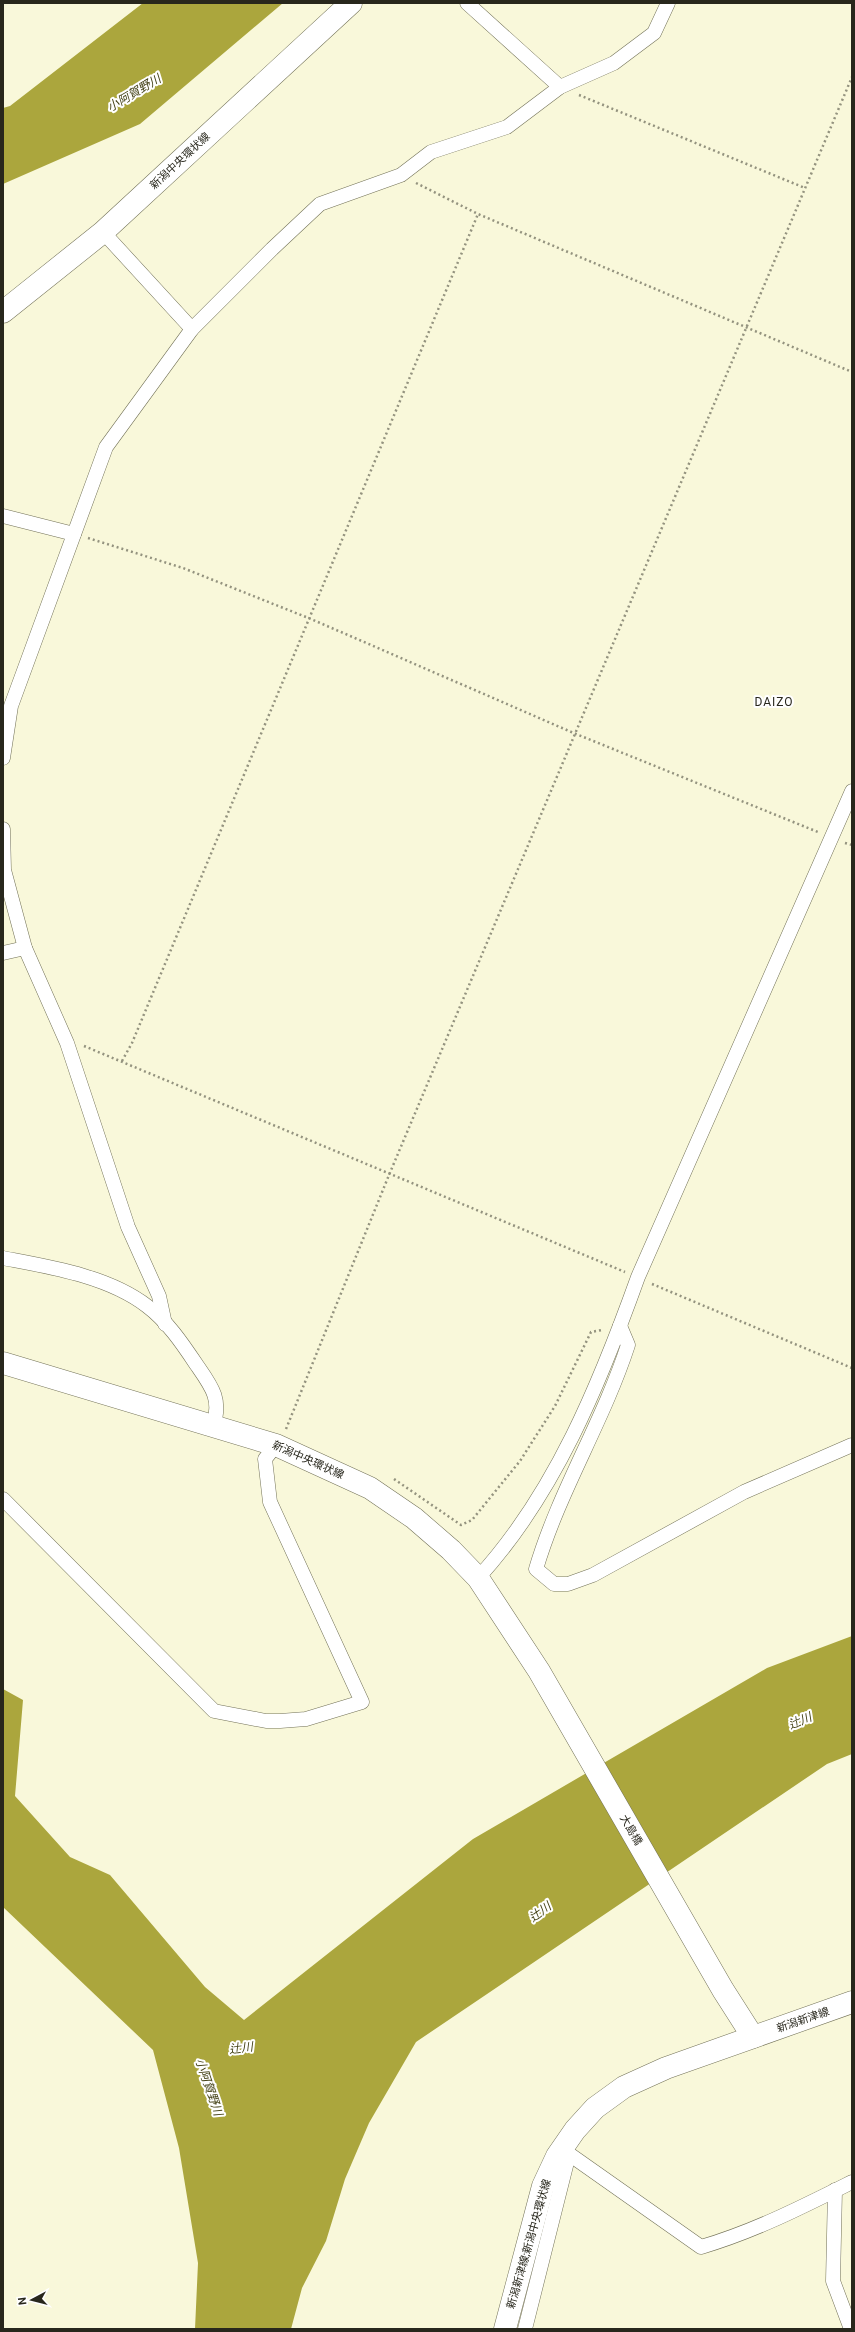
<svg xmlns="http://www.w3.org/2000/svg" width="855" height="2332" viewBox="0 0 855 2332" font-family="Roboto,'Noto Sans JP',sans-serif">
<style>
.water{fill:#aba63d}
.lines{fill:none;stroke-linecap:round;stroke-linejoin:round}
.minor-casing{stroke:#737258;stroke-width:15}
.primary-casing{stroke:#737258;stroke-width:23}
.path{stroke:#94937f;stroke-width:2.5;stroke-dasharray:2 3;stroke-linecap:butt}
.minor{stroke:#fff;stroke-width:14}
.primary{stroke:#fff;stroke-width:22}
.labels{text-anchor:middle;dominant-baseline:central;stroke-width:4;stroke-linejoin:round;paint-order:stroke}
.street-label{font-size:11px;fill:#28271c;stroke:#fff}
.water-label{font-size:12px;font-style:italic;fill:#444217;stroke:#fff}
.neighbourhood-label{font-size:12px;letter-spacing:1px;fill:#28271c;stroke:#fff}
</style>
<rect width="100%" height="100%" fill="#f9f8da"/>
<g class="water">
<path d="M 143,3 L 283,3 L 140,124 L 3,184 L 3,108 L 10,106 Z"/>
<path d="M 852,1636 L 852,1754 L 827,1764 L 416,2042 L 369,2123 L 345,2179 L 326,2241 L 302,2288 L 291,2329 L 195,2329 L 198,2263 L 179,2148 L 153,2050 L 3,1907 L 3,1689 L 23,1700 L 15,1796 L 70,1857 L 110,1875 L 205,1987 L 244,2020 L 473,1839 L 767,1668 Z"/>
</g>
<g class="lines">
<g class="minor-casing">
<g id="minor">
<path d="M 467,3 L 560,87"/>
<path d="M 103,232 L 192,329"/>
<path d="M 3,516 L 74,534"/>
<path d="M 3,758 L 11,706 L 106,447 L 192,329 L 272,249 L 320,204 L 401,175 L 431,152 L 507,127 L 560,87 L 614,63 L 654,33 L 668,3"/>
<path d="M 3,829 L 4,870 L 25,948 L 67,1043 L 128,1227 L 159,1296 L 165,1324"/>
<path d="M 3,953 L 25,948"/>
<path d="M 3,1258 C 50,1267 108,1276 147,1306 C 167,1321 182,1343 196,1364 C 212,1387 222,1399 213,1427"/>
<path d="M 620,1326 L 628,1345 C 603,1422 559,1491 536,1569 L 554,1584 L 568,1584 L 593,1575 L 744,1492 L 852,1445"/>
<path d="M 3,1499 L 214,1711 L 266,1721 L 280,1721 L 306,1719 L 362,1702 L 270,1502 L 265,1459 L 276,1445"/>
<path d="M 478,1578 C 555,1494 600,1383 638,1277 L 852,791"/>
<path d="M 557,2156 L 569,2154 L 701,2247 C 755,2231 802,2207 852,2182"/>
<path d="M 835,2190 L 833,2281 L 851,2329"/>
<path d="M 525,2329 L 569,2154"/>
</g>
</g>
<g class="primary-casing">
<g id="primary">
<path d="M 3,312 L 103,232 L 351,3"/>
<path d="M 3,1363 L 276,1445 L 370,1488 L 414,1518 L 451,1550 L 478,1578 L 539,1671 L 723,1990 L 753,2037"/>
<path d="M 505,2329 L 543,2186 L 557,2156 L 575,2130 L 595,2108 L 624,2087 L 666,2068 L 852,2002"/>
</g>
</g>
<g class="path">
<path d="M 579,95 L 805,188"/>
<path d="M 416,183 L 478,214 L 852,372"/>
<path d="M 88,538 L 183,568 L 311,619 L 576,734 L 818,832"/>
<path d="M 845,843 L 852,845"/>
<path d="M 84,1046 L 625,1272"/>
<path d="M 122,1061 L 132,1043 L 478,214"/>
<path d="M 652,1284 L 852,1368"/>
<path d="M 286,1429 L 389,1175 L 852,77"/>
<path d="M 394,1479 L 461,1525 L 472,1520 L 520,1461 L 555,1406 L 591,1332 L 602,1330"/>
</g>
<use href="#minor" class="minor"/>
<use href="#primary" class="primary"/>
</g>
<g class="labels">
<g class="street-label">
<text transform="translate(180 161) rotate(-43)">新潟中央環状線</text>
<text transform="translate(308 1460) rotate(24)">新潟中央環状線</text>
<text transform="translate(631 1830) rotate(60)">大島橋</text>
<text transform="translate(803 2020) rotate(-19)">新潟新津線</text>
<text transform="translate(529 2244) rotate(-74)">新潟新津線;新潟中央環状線</text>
</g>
<g class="water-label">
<text transform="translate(134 93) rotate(-31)">小阿賀野川</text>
<text transform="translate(800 1721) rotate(-23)">辻川</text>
<text transform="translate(540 1912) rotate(-36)">辻川</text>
<text transform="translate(241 2048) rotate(-7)">辻川</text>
<text transform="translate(209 2087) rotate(71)">小阿賀野川</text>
</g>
<g class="neighbourhood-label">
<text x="774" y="702">DAIZO</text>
</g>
</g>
<rect width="855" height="2332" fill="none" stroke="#28271c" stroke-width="8"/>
<g transform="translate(32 2300) rotate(263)" stroke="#ffffff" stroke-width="3" paint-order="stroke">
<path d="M0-3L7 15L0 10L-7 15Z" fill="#28271c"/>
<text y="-6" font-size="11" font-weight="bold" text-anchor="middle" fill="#28271c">N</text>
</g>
</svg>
